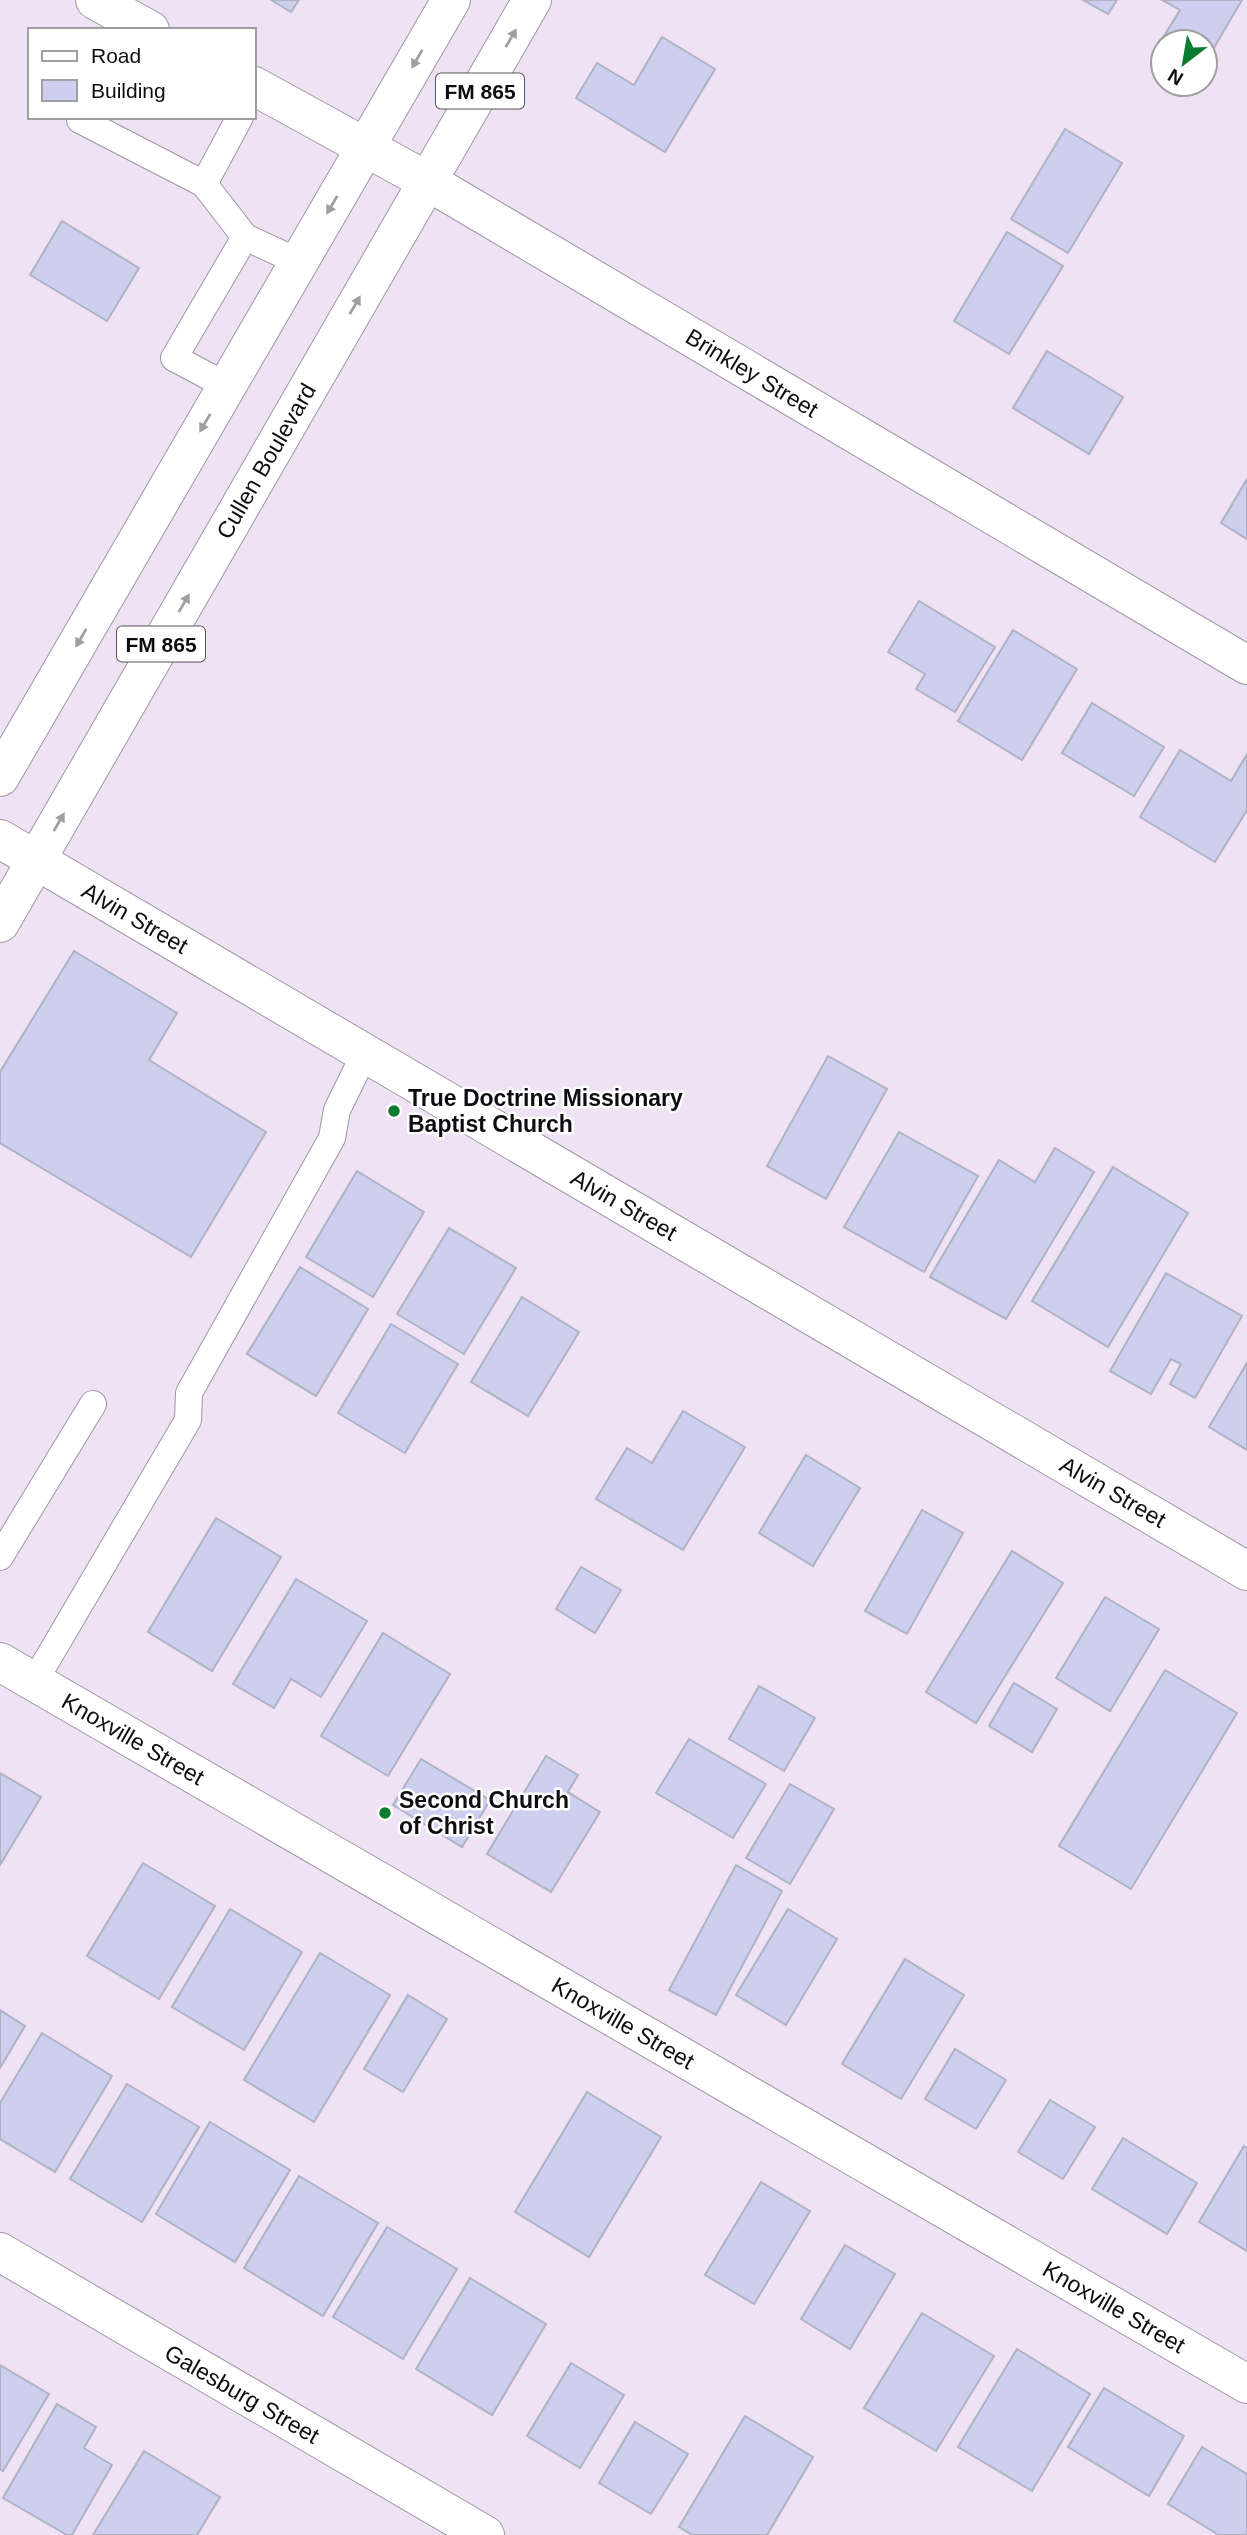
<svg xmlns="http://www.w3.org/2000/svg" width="1247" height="2535" viewBox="0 0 1247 2535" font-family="Arial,sans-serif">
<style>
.building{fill:#cccfed;stroke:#afb1c5;stroke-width:2}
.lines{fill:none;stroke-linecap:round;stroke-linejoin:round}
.service-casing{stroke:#9f95a6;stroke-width:28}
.minor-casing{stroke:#9f95a6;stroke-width:40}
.primary-casing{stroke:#9f95a6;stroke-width:40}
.service{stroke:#fff;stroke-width:26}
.minor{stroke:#fff;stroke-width:38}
.primary{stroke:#fff;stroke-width:38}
.oneway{fill:#9f9ea0}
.poi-dot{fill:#097c32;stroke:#fff;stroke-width:2.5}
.labels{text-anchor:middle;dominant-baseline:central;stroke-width:5;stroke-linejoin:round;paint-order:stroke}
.shield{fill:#fff;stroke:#575558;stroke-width:2}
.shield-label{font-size:21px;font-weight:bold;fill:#0f0c11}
.street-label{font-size:23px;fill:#0f0c11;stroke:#fff}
.poi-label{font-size:23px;font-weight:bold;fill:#0f0c11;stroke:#fff;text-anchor:start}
</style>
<rect width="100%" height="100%" fill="#eee2f4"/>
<g class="building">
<path d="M 271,0 L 299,0 L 291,12 Z"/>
<path d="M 1083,0 L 1117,0 L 1108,14 Z"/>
<path d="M 1162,0 L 1242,0 L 1205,63 L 1205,42 L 1163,42 L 1163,53 L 1156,49 L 1180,10 Z"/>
<path d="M 662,37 L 715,69 L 665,152 L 576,98 L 597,63 L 634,85 Z"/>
<path d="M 1065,129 L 1122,163 L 1068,253 L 1011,219 Z"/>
<path d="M 62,221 L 139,268 L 107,321 L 30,275 Z"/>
<path d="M 1007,232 L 1063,266 L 1009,354 L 954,321 Z"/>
<path d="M 1047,351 L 1123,397 L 1089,454 L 1013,408 Z"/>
<path d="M 1247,479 L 1247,539 L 1221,523 Z"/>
<path d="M 919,601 L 995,647 L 955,712 L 916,689 L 925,674 L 888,652 Z"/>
<path d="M 1013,630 L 1077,669 L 1022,760 L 958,721 Z"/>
<path d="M 1092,703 L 1164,747 L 1134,796 L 1062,753 Z"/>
<path d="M 1180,750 L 1231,781 L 1247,754 L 1247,810 L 1215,862 L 1140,817 Z"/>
<path d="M 74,951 L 177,1013 L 149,1060 L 266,1132 L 191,1257 L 0,1143 L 0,1072 Z"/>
<path d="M 828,1056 L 887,1089 L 826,1199 L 767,1166 Z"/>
<path d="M 899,1132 L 978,1176 L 924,1272 L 844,1227 Z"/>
<path d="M 1055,1148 L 1094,1172 L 1006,1319 L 930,1277 L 999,1160 L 1035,1182 Z"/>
<path d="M 1113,1167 L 1188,1213 L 1108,1347 L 1032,1301 Z"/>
<path d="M 357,1171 L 424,1212 L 373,1297 L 306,1257 Z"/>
<path d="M 449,1228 L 516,1268 L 464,1354 L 397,1314 Z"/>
<path d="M 300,1267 L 368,1309 L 316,1396 L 247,1354 Z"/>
<path d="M 1166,1273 L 1242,1316 L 1195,1398 L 1170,1384 L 1181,1364 L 1171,1359 L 1151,1394 L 1110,1371 Z"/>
<path d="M 522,1297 L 579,1332 L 528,1416 L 471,1382 Z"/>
<path d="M 391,1324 L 458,1364 L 405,1453 L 338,1413 Z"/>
<path d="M 1247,1363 L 1247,1450 L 1209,1427 Z"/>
<path d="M 683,1411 L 745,1447 L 683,1550 L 596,1499 L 627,1448 L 652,1463 Z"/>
<path d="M 806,1455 L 860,1488 L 813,1566 L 759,1533 Z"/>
<path d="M 922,1510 L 963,1533 L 907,1634 L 865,1611 Z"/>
<path d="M 216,1518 L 281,1557 L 212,1671 L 148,1632 Z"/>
<path d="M 1012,1551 L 1063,1583 L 976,1723 L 926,1692 Z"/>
<path d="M 581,1567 L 621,1590 L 595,1633 L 556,1609 Z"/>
<path d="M 296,1579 L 367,1621 L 321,1697 L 291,1679 L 274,1708 L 233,1684 Z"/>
<path d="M 1105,1597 L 1159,1629 L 1110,1711 L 1056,1678 Z"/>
<path d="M 383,1633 L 450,1674 L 388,1776 L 321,1736 Z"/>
<path d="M 1165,1670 L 1237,1713 L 1131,1889 L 1059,1846 Z"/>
<path d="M 1014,1683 L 1057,1709 L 1032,1752 L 989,1726 Z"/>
<path d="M 759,1686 L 815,1718 L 784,1771 L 729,1739 Z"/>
<path d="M 689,1739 L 766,1784 L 733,1838 L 656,1793 Z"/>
<path d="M 546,1756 L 578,1775 L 568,1792 L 600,1812 L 551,1892 L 487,1854 Z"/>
<path d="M 421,1759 L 490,1800 L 462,1847 L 393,1805 Z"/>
<path d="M 0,1773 L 41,1797 L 0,1865 Z"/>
<path d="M 790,1784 L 834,1809 L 790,1884 L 746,1858 Z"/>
<path d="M 143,1863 L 215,1906 L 159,1999 L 87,1956 Z"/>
<path d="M 736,1865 L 782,1891 L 716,2015 L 669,1990 Z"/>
<path d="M 230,1909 L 302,1952 L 244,2050 L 172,2007 Z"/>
<path d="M 788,1909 L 837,1939 L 786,2025 L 736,1995 Z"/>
<path d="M 320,1953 L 390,1995 L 314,2122 L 244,2080 Z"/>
<path d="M 905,1959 L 964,1995 L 901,2099 L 842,2064 Z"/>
<path d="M 408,1995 L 447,2019 L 403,2092 L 364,2069 Z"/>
<path d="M 0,2010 L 25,2026 L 0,2068 Z"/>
<path d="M 42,2033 L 112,2076 L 55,2172 L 0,2139 L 0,2103 Z"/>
<path d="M 955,2049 L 1006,2080 L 976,2129 L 925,2099 Z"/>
<path d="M 127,2084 L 199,2127 L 142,2222 L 70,2179 Z"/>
<path d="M 587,2092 L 661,2137 L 589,2257 L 515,2212 Z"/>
<path d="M 1050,2100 L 1095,2127 L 1063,2179 L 1018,2152 Z"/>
<path d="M 210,2122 L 290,2170 L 235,2262 L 156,2214 Z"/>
<path d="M 1123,2138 L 1197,2183 L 1167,2234 L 1092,2189 Z"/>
<path d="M 1244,2146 L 1247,2148 L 1247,2251 L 1199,2222 Z"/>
<path d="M 299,2176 L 378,2223 L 323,2316 L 244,2268 Z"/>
<path d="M 761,2182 L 810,2211 L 754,2304 L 705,2275 Z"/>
<path d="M 387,2227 L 457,2269 L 403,2359 L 333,2317 Z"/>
<path d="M 845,2245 L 895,2274 L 850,2349 L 801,2319 Z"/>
<path d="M 470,2278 L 546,2324 L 492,2415 L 416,2369 Z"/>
<path d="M 922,2313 L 994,2356 L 936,2451 L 864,2408 Z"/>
<path d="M 1017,2349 L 1090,2394 L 1032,2491 L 958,2447 Z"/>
<path d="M 571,2363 L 624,2395 L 580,2468 L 527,2436 Z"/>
<path d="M 0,2365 L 49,2394 L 3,2471 L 0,2469 Z"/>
<path d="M 1104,2388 L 1184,2436 L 1149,2496 L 1068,2447 Z"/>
<path d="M 57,2404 L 96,2427 L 84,2448 L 112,2465 L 72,2535 L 67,2535 L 3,2498 Z"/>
<path d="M 745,2416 L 813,2457 L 767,2535 L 692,2535 L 679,2527 Z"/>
<path d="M 635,2422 L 688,2454 L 651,2514 L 599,2483 Z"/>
<path d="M 1202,2447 L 1247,2474 L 1247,2535 L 1219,2535 L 1168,2504 Z"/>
<path d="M 144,2451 L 220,2497 L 197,2535 L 93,2535 Z"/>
</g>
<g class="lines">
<g class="service-casing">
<g id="service">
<path d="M 82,117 L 80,120 L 204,184 L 240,117"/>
<path d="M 204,184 L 245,237"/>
<path d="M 227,386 L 174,358 L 245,237 L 299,262"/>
<path d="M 0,1557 L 93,1404"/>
<path d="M 34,1682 L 188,1420 L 189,1393 L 332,1138 L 337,1110 L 365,1053"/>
</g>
</g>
<g class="minor-casing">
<g id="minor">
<path d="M 95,0 L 150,30"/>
<path d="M 254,86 L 427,181 L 1247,665"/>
<path d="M 0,839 L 1247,1571"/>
<path d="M 0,1662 L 1247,2384"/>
<path d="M 0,2252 L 485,2535"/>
</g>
</g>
<g class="primary-casing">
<g id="primary">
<path d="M 0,777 L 451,0"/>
<path d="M 0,923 L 532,0"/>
</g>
</g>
<use href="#service" class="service"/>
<use href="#minor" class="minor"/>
<use href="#primary" class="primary"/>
</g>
<defs><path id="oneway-solid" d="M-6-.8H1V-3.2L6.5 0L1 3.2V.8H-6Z" transform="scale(1.75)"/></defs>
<g class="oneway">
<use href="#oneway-solid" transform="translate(511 38) rotate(-60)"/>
<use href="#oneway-solid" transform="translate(417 59) rotate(120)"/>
<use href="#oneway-solid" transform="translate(332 205) rotate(120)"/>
<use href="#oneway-solid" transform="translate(355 305) rotate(-60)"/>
<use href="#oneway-solid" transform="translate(205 423) rotate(120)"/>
<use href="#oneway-solid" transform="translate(184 603) rotate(-60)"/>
<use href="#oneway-solid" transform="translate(81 638) rotate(120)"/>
<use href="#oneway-solid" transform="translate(59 822) rotate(-60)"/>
</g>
<g class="poi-dot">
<circle cx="394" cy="1111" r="7"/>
<circle cx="385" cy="1813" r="7"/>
</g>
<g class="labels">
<g class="shield">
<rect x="436" y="73.5" width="88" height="35" rx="5"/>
<rect x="117" y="626.5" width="88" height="35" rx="5"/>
</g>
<g class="shield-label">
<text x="480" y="91">FM 865</text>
<text x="161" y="644">FM 865</text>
</g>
<g class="street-label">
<text transform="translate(752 373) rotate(31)">Brinkley Street</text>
<text transform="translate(266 461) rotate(-60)">Cullen Boulevard</text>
<text transform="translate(135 918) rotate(30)">Alvin Street</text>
<text transform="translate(624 1205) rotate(30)">Alvin Street</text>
<text transform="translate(1113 1492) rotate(30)">Alvin Street</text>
<text transform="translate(133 1739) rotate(30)">Knoxville Street</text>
<text transform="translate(623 2023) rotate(30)">Knoxville Street</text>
<text transform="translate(1114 2307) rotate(30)">Knoxville Street</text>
<text transform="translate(242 2394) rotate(30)">Galesburg Street</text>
</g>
<g class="poi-label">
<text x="408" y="1098">True Doctrine Missionary<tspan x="408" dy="26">Baptist Church</tspan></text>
<text x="399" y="1800">Second Church<tspan x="399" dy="26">of Christ</tspan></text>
</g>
</g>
<rect x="28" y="28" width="228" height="91" fill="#ffffff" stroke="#9f9ea0" stroke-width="2"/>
<rect x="42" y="51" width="35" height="10" fill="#ffffff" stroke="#9f9ea0" stroke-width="2"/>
<text x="91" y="63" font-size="21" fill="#0f0c11">Road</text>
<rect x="42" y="80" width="35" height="21" fill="#cccfed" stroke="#9f9ea0" stroke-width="2"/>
<text x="91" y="98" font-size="21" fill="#0f0c11">Building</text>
<g transform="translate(1184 63) rotate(211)"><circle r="33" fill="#ffffff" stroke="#9f9ea0" stroke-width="2"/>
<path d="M0-5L12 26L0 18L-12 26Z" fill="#097c32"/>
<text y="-10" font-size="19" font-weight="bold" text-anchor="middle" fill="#0f0c11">N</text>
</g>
</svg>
